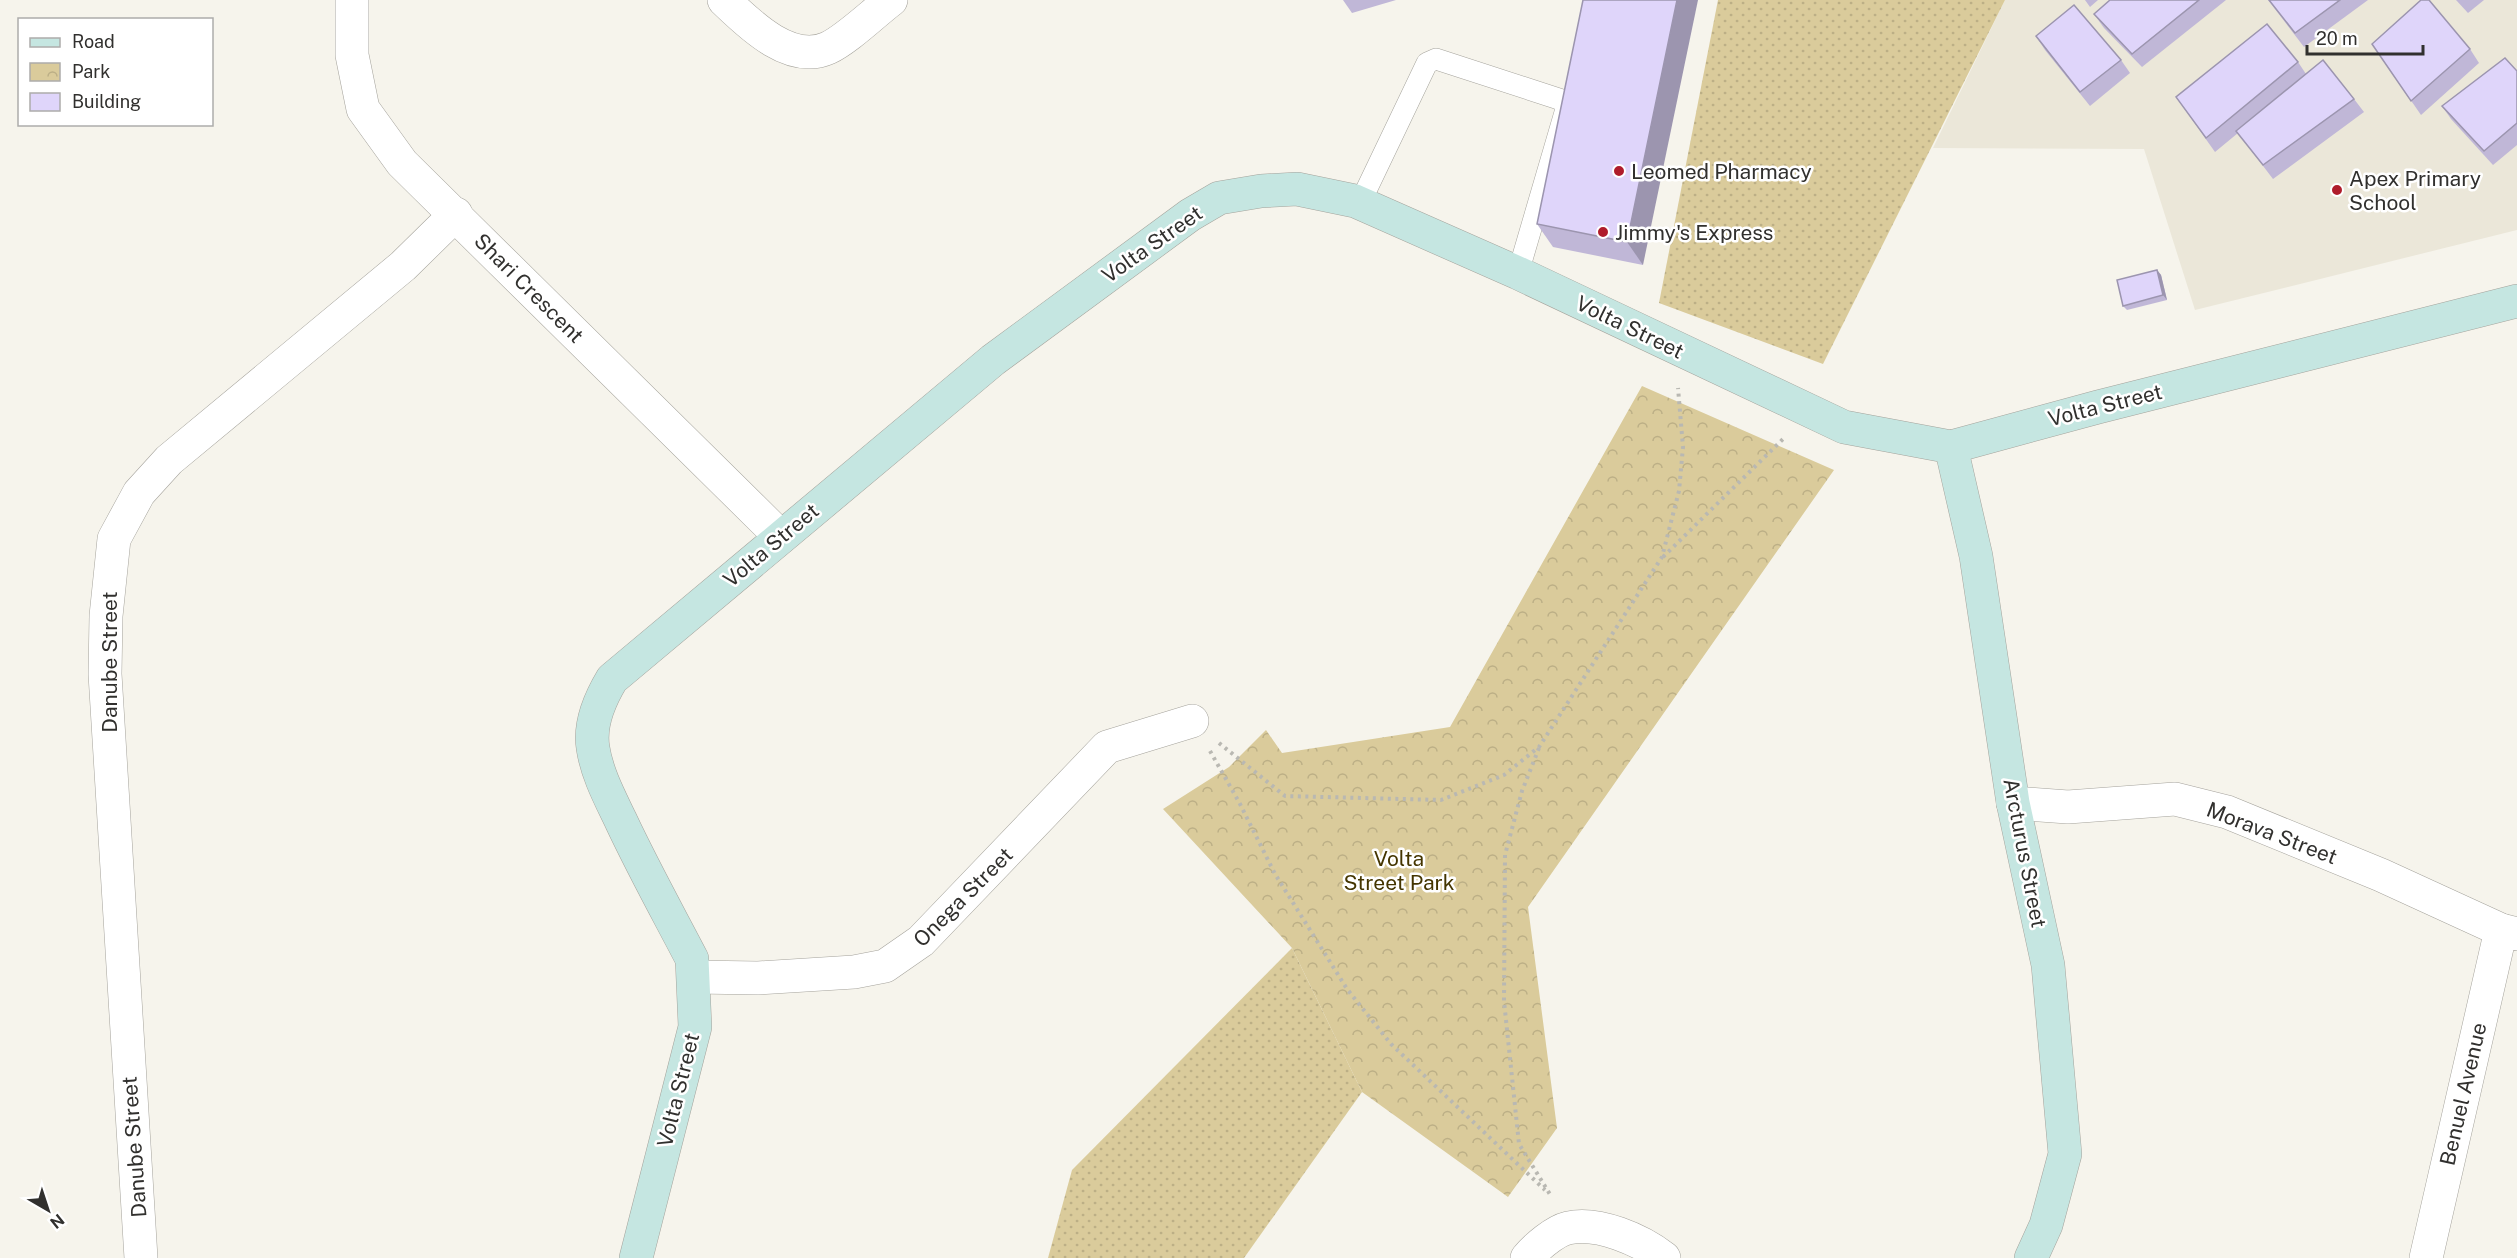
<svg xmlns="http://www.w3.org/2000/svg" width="2517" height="1258" viewBox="0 0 2517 1258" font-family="'Public Sans',sans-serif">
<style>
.built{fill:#ebe7d9}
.grass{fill:url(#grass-dots)}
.park{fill:url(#park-crowns)}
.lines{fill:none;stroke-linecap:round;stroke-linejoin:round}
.lane-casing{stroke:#a5a39c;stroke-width:22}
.street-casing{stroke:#a5a39c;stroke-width:34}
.secondary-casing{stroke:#a5a39c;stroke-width:34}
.path{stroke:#b9b8b2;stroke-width:4;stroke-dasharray:3 4.5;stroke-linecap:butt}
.lane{stroke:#fff;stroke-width:21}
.street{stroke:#fff;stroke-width:33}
.secondary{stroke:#c5e6e1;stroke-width:33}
.wall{fill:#c0b7d7}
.shaded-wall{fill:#9c95af}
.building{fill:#dfd5fa;stroke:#9c95af;stroke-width:1.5}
.poi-dot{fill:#af1c2b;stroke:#fff;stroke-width:2}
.labels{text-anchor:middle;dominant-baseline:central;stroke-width:5;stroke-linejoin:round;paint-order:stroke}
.poi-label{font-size:21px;fill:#31302e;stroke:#fff;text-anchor:start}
.street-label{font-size:21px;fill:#31302e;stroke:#fff}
.park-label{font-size:21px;fill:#443500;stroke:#fff}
</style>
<defs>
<pattern id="grass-dots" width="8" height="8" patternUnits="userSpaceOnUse" patternTransform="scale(1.5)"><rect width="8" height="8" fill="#dacb9b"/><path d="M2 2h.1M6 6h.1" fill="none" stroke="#bcaf86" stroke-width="1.8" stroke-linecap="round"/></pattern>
<pattern id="park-crowns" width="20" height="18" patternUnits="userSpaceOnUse" patternTransform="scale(1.5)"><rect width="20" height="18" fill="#dacb9b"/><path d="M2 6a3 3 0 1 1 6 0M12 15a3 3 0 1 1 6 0" fill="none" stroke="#bcaf86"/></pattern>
</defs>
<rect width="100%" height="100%" fill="#f6f4ec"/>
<path class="built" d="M 2005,0 L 2517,0 L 2517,230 L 2195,310 L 2144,149 L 1933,148 Z"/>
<g class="grass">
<path d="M 1718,0 L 2005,0 L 1823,364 L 1659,303 Z"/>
<path d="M 1292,948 L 1362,1092 L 1244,1258 L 1048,1258 L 1072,1170 Z"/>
</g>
<path class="park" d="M 1642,386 L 1834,470 L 1528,907 L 1557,1128 L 1508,1197 L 1362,1092 L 1292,948 L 1163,809 L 1229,767 L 1266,730 L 1282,753 L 1450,727 Z"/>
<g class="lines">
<g class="lane-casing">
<path id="lane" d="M 1360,203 L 1427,63 L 1436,59 L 1562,100 L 1566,109 L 1518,273"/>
</g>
<g class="street-casing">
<g id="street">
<path d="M 352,0 L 352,55 L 363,109 L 402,163 L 781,537"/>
<path d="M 724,0 C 749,24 790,65 828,48 C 846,40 875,12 891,0"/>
<path d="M 2013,803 L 2068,807 L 2175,799 L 2227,812 L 2381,875 L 2501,930 L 2517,934"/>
<path d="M 695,977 L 758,978 L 854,972 L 885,966 L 921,941 L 1107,747 L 1192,721"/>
<path d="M 141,1258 L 105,674 L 106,616 L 114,539 L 139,493 L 169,460 L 403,266 L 456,214"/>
<path d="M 1527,1258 C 1536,1247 1555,1231 1568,1228 C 1598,1221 1641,1240 1664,1258"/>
<path d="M 2426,1258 L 2501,930"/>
</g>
</g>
<g class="secondary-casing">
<g id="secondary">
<path d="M 1951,447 L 1976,556 L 2013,803 L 2048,965 L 2065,1154 L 2046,1225 L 2031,1258"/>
<path d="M 636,1258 L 695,1027 L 692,959 C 668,913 643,868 621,821 C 610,798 597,774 593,748 C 589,724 600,699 612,679 L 993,360 L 1190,215 L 1219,198 L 1261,191 L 1297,189 L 1355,201 L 1518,273 L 1844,427 L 1951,447 L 2098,407 L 2517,301"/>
</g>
</g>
<g class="path">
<path d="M 1663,557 L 1784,438"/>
<path d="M 1219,743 L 1285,796 L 1441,800 L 1504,775 L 1539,747 L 1662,557 L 1679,491 L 1683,447 L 1678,388"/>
<path d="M 1539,748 L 1522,791 L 1505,855 L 1504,1001 L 1519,1144 L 1551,1196"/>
<path d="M 1210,751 L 1239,802 L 1275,874 L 1347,989 L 1391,1044 L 1545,1190"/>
</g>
<use href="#lane" class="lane"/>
<use href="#street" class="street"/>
<use href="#secondary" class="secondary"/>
</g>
<g class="wall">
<path d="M 1343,0 L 1396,0 L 1352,13 Z"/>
<path d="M 1583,0 L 1643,265 L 1553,247 L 1537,224 Z"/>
<path d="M 2085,0 L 2098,0 L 2090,7 Z"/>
<path d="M 2110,0 L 2226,0 L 2142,67 L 2104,28 L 2094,14 Z"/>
<path d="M 2268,0 L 2368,0 L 2304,47 Z"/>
<path d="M 2456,0 L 2484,0 L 2468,13 Z"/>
<path d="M 2036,36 L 2121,60 L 2130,73 L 2090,106 L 2045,50 Z"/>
<path d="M 2372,44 L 2470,49 L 2479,63 L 2421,115 Z"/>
<path d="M 2298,62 L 2306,74 L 2354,99 L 2364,112 L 2273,179 L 2238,133 L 2215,152 L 2176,97 Z"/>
<path d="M 2517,71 L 2517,145 L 2493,165 L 2451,119 L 2442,106 Z"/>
<path d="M 2157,270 L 2161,275 L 2167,300 L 2127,310 L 2123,306 Z"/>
</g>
<g class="shaded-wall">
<path d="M 1677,0 L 1698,0 L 1643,265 L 1627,242 Z"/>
<path d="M 2157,270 L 2161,275 L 2167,300 L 2163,295 Z"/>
</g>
<g class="building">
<path d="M 1583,0 L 1677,0 L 1627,242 L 1537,224 Z"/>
<path d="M 2110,0 L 2199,0 L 2132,54 L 2094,14 Z"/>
<path d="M 2269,0 L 2340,0 L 2295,33 Z"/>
<path d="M 2421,0 L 2429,0 L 2470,49 L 2411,101 L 2372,44 Z"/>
<path d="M 2074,5 L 2121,60 L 2080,92 L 2036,36 Z"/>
<path d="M 2267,24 L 2298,62 L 2206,138 L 2176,97 Z"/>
<path d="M 2505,58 L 2517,71 L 2517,123 L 2484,151 L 2442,106 Z"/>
<path d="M 2323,60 L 2354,99 L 2263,165 L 2236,131 Z"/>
<path d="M 2157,270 L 2163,295 L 2123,306 L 2117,280 Z"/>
</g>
<g class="poi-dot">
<circle cx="1619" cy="171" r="6"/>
<circle cx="2337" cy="190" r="6"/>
<circle cx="1603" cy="232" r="6"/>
</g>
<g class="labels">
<g class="poi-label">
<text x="1631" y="171">Leomed Pharmacy</text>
<text x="2349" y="178">Apex Primary<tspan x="2349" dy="24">School</tspan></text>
<text x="1615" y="232">Jimmy's Express</text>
</g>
<g class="street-label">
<text transform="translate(1152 244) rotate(-35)">Volta Street</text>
<text transform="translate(529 288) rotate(45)">Shari Crescent</text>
<text transform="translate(1630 327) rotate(26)">Volta Street</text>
<text transform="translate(2105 405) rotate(-14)">Volta Street</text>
<text transform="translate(771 545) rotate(-40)">Volta Street</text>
<text transform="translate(109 662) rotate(-90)">Danube Street</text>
<text transform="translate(2272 833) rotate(21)">Morava Street</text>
<text transform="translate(2025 853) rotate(79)">Arcturus Street</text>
<text transform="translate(963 897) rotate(-45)">Onega Street</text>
<text transform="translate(678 1090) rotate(-76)">Volta Street</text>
<text transform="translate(2463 1094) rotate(-77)">Benuel Avenue</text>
<text transform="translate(134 1147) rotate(-94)">Danube Street</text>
</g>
<g class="park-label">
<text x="1399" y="858">Volta<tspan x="1399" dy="24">Street Park</tspan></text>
</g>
</g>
<rect x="18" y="18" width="195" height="108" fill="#ffffff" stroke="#adacab" stroke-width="1.5"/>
<rect x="30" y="38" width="30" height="9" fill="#c5e6e1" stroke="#adacab" stroke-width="1.5"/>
<text x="72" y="48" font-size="18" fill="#31302e">Road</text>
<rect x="30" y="63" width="30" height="18" fill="url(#park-crowns)" stroke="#adacab" stroke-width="1.5"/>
<text x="72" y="78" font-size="18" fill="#31302e">Park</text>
<rect x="30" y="93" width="30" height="18" fill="#dfd5fa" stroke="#adacab" stroke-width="1.5"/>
<text x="72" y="108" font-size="18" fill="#31302e">Building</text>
<g transform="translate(48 1210) rotate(141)" stroke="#ffffff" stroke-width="4.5" paint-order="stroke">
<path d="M0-4.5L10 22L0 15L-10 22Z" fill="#31302e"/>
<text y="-9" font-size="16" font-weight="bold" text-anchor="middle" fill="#31302e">N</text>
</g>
<path d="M2307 45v9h116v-9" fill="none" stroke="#31302e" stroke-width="3"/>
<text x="2316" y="45" font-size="18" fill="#31302e" stroke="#ffffff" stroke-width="4.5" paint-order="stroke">20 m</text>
</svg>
